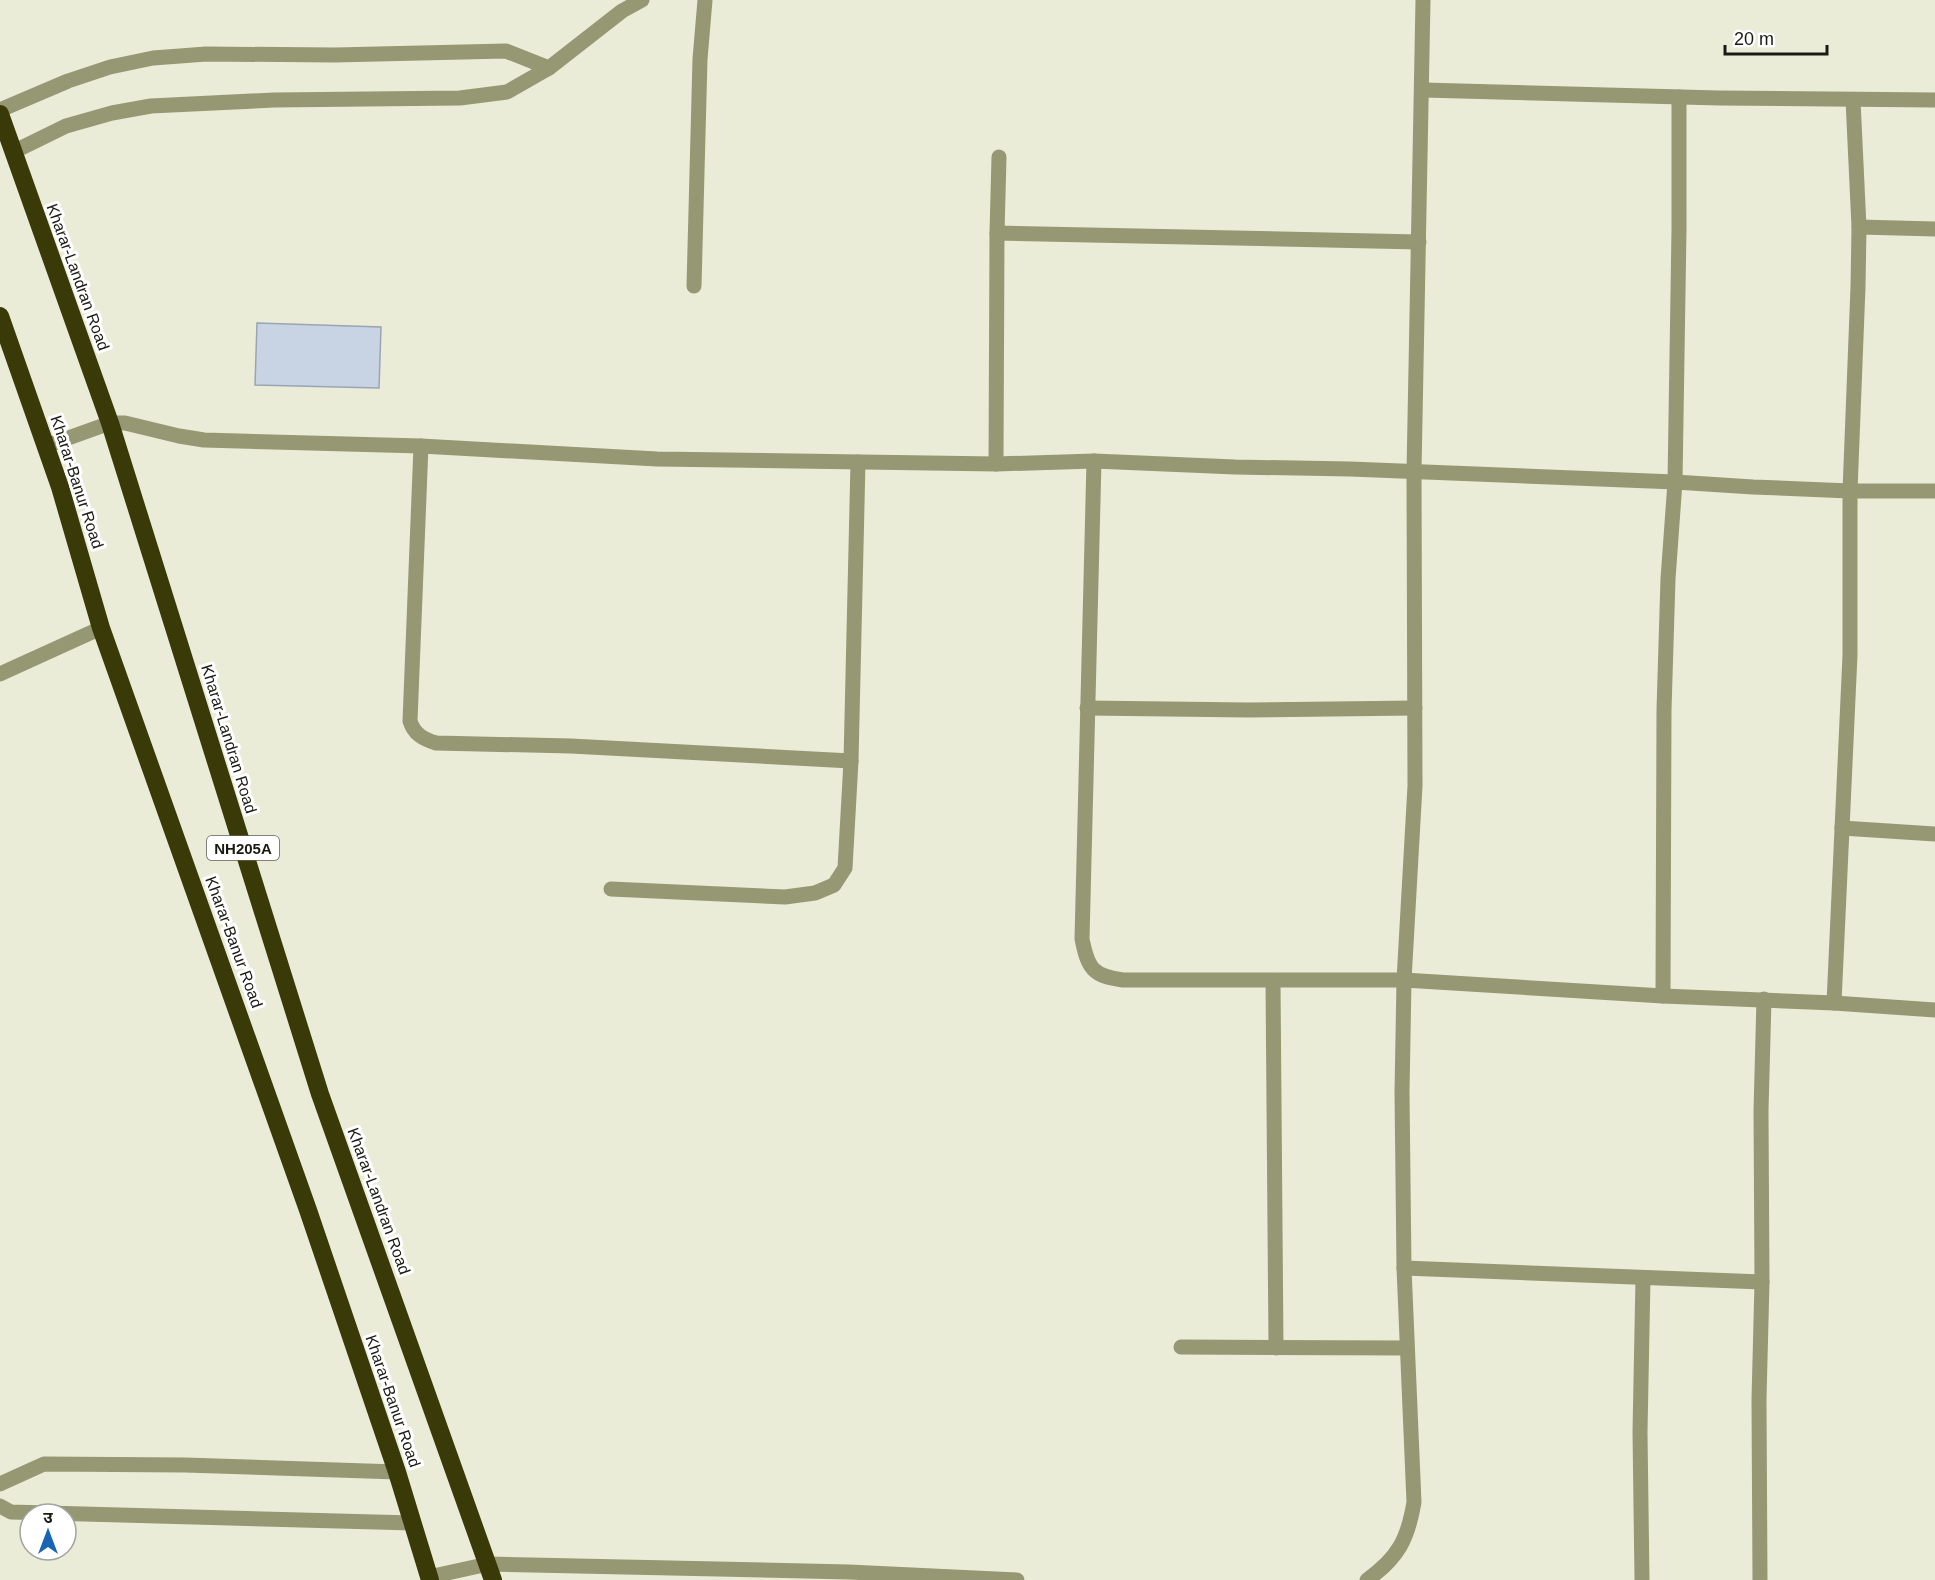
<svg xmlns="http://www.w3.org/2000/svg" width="1935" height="1580" viewBox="0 0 1935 1580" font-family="Helvetica,'Noto Sans Devanagari',sans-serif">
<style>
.building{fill:#c8d4e4;stroke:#99a5b4;stroke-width:1.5}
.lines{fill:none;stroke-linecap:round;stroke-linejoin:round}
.minor{stroke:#969874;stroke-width:15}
.highway{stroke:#3a3a09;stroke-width:18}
.labels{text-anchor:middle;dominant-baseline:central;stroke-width:6;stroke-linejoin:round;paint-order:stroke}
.shield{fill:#fff;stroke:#5f5f5a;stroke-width:1.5}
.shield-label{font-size:15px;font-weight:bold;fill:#1a1a13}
.street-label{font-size:16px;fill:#1a1a13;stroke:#fff}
</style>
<rect width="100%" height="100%" fill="#ebecd8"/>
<path class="building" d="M 257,323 L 381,327 L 379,388 L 255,385 Z"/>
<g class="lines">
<g class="minor">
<path d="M 1423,90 L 1719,98 L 1935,100"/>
<path d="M 0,110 L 68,81 L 110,67 L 153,58 L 180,56 L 206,54 L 335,55 L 506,51 L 549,68"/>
<path d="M 13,152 L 66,126 L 112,113 L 151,106 L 274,100 L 460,98 L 507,92 L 549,68 L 622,11 L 642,0"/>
<path d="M 1859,227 L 1935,229"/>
<path d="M 997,233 L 999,157"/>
<path d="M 694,286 L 700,59 L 705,0"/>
<path d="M 46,446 L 110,423 L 125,423 L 179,436 L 204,440 L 421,446 L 657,459 L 996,464 L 1094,461 L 1235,467 L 1350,469 L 1675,482 L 1753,487 L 1850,491 L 1935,491"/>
<path d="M 421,446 L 410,721 C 414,734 423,739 436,743 L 571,746 L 851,761"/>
<path d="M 1094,461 L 1082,939 C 1088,969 1093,976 1123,980 L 1404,980 L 1663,996 L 1834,1003 L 1850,655 L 1850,491 L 1858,287 L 1859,227 L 1853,100"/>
<path d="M 996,464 L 997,233 L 1419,242"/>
<path d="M 0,674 L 101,628"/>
<path d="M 1087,708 L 1248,710 L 1415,708"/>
<path d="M 1842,828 L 1935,834"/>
<path d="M 611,889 L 785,897 L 815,893 L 834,885 L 845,868 L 851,761 L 858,462"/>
<path d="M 1273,981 L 1276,1348"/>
<path d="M 1663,996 L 1664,710 L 1668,579 L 1675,482 L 1679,229 L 1679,97"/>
<path d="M 1834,1003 L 1935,1010"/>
<path d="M 1404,1268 L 1762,1282"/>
<path d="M 1181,1347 L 1407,1348"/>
<path d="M 0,1484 L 44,1464 L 185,1465 L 397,1472"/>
<path d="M 0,1506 L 11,1512 L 413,1523"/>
<path d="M 429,1577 L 488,1564 L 849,1572 L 1017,1580"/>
<path d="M 1367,1580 C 1398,1558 1408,1539 1414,1502 L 1404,1268 L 1402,1092 L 1404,980 L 1415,786 L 1414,472 L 1423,0"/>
<path d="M 1642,1580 L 1640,1432 L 1643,1278"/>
<path d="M 1760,1580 L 1759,1399 L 1762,1282 L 1761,1111 L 1764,999"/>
</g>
<g class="highway">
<path d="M 0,114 L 110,423 L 320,1094 L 493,1580"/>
<path d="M 0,316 L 60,487 L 101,628 L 308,1210 L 397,1472 L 430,1580"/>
</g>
</g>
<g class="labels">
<rect class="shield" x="207" y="836" width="72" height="24" rx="4.5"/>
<g class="shield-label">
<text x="243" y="848">NH205A</text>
</g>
<g class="street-label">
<text transform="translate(78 277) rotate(70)">Kharar-Landran Road</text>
<text transform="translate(77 482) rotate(72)">Kharar-Banur Road</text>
<text transform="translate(229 739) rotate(73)">Kharar-Landran Road</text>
<text transform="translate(234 942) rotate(70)">Kharar-Banur Road</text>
<text transform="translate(379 1201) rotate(70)">Kharar-Landran Road</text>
<text transform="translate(393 1401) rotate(71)">Kharar-Banur Road</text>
</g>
</g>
<g transform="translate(48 1532)"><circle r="28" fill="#ffffff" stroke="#a3a3a1" stroke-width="1.5"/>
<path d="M0-4.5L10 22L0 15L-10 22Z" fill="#1965b4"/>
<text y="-9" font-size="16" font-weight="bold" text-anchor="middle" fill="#1a1a13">उ</text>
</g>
<path d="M1725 45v9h102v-9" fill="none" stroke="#1a1a13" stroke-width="3"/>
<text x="1734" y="45" font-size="18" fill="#1a1a13" stroke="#ffffff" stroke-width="4.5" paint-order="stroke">20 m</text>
</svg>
